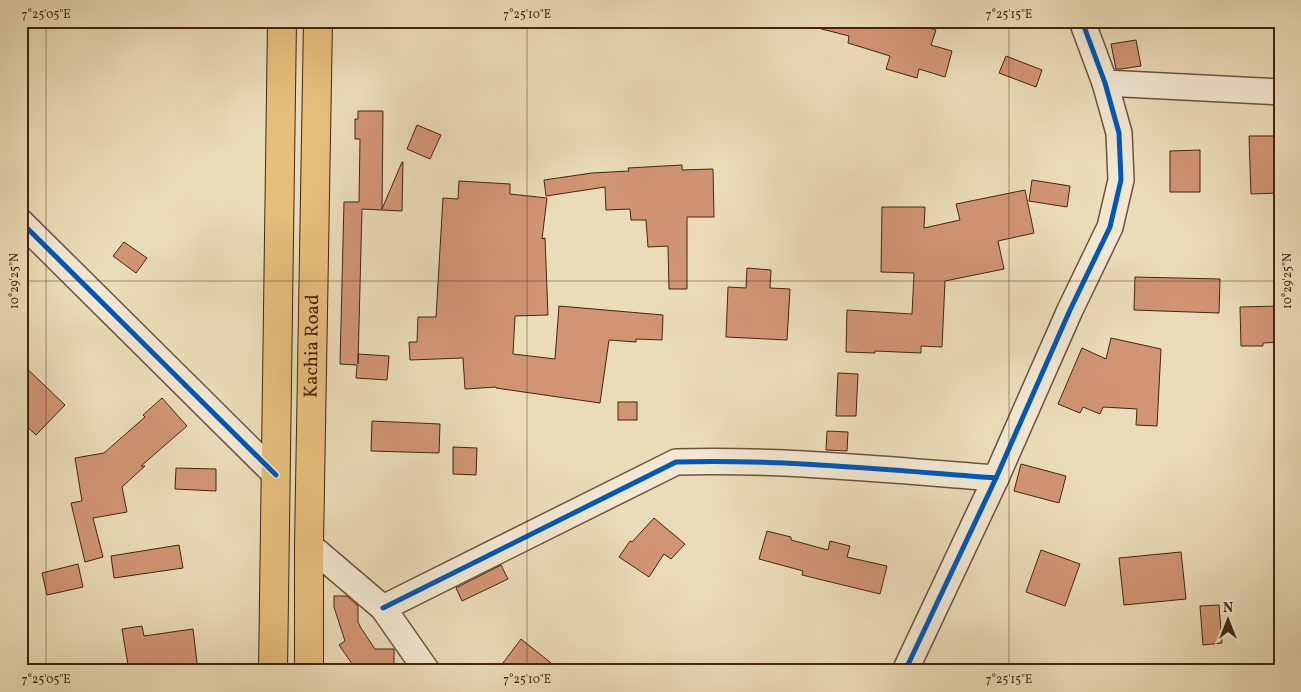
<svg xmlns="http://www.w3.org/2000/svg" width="1301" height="692" viewBox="0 0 1301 692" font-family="Vollkorn,serif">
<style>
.building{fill:#d29574;stroke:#44250e}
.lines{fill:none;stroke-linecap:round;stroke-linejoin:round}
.minor-casing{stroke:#6e5339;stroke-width:28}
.major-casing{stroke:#44250e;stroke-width:30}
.minor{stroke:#f2e8d2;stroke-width:25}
.major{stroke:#e6be7c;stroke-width:28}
.cycleway-casing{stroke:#f2e8d2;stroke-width:8}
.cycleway{stroke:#0057b8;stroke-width:5}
.ticks{fill:none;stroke:#44250e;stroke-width:1;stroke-opacity:0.45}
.labels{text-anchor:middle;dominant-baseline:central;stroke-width:5;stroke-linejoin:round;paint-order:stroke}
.street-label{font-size:19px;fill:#44250e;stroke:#f2e8d2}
.neatline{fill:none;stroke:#44250e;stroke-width:2}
.ticks-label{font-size:12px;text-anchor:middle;fill:#44250e}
</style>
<rect width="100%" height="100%" fill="#ebdcb9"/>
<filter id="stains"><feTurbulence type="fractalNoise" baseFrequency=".004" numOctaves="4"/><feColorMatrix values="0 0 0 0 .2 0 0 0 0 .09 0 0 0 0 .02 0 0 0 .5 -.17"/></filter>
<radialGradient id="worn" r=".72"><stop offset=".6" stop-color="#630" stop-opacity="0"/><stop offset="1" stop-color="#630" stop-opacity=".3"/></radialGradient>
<g class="building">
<path d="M 814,21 L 883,21 L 901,27 L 902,21 L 906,21 L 936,30 L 931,45 L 952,51 L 945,77 L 919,69 L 917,78 L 886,69 L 890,56 L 848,43 L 849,36 L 814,27 Z"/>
<path d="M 1136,40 L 1141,66 L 1121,69 L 1116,69 L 1111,44 Z"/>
<path d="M 1006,56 L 1042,70 L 1036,87 L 999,73 Z"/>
<path d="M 358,111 L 383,111 L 382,209 L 402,162 L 403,162 L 402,211 L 362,209 L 358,364 L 358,354 L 389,356 L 387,380 L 356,378 L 357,365 L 340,364 L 344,202 L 359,202 L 360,139 L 355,139 L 355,119 L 358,119 Z"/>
<path d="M 417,125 L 441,135 L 430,159 L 407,149 Z"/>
<path d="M 1249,136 L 1280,136 L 1280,193 L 1251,194 Z"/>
<path d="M 1200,150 L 1200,192 L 1170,192 L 1170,151 Z"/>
<path d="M 682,165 L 682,170 L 713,169 L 714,217 L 687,217 L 687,289 L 669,289 L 668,246 L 648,247 L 646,220 L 631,220 L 630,209 L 606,210 L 605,187 L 546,196 L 544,180 L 592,173 L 629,171 L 628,168 Z"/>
<path d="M 1032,180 L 1070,186 L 1067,207 L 1029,201 Z"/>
<path d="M 459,181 L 510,184 L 510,194 L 547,198 L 542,239 L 545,238 L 548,315 L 515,316 L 513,354 L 555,359 L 559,306 L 663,315 L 662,340 L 636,339 L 636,342 L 609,340 L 600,403 L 496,388 L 496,387 L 465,389 L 463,358 L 410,360 L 409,342 L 417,342 L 418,317 L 436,317 L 443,198 L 458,199 Z"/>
<path d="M 1025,190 L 1034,233 L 998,241 L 1004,269 L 945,281 L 942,347 L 921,346 L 921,353 L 875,351 L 875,353 L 846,352 L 847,310 L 912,314 L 914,273 L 881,272 L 882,207 L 925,207 L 924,228 L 960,220 L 956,204 Z"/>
<path d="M 124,242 L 147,258 L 136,273 L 113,256 Z"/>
<path d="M 747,268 L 771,270 L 770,288 L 790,289 L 787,340 L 726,337 L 728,287 L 746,288 Z"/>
<path d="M 1135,277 L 1220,279 L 1219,313 L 1134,310 Z"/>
<path d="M 1280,306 L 1280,342 L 1263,343 L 1263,346 L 1241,346 L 1240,307 Z"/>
<path d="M 1111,338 L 1161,349 L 1157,426 L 1136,425 L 1137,409 L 1103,407 L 1100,414 L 1083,407 L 1080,413 L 1058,404 L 1082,348 L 1106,359 Z"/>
<path d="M 21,363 L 65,405 L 36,435 L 21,421 Z"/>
<path d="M 838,373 L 858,374 L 856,416 L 836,416 Z"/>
<path d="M 162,398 L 187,426 L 141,466 L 145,466 L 122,487 L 127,512 L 93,518 L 103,557 L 85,562 L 71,503 L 82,501 L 75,458 L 104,453 L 145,417 L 143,415 Z"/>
<rect x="618" y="402" width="19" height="18"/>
<path d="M 372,421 L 440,424 L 439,453 L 371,451 Z"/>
<path d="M 827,431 L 848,432 L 847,451 L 826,450 Z"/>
<path d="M 453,447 L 477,448 L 476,475 L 453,474 Z"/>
<path d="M 1021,464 L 1066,476 L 1059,503 L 1014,491 Z"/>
<path d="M 176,468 L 216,469 L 216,491 L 175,489 Z"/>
<path d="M 654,518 L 685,544 L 671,559 L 664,554 L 649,577 L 619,557 L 630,541 L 632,542 Z"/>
<path d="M 767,531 L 791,537 L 791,540 L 828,550 L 830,541 L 850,546 L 847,557 L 887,566 L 880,594 L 802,575 L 803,571 L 759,559 Z"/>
<path d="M 179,545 L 183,568 L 114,578 L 111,556 Z"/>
<path d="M 1041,550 L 1080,564 L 1065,606 L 1026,592 Z"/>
<path d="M 1181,552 L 1186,599 L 1124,605 L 1119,558 Z"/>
<path d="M 78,564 L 83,587 L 47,595 L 42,573 Z"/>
<path d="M 501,565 L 508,579 L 462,601 L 456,588 Z"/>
<path d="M 334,596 L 347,596 L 358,606 L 358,622 L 361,628 L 375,649 L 394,649 L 394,667 L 374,668 L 374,671 L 357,671 L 339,645 L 345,641 L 334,607 Z"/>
<path d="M 1219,605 L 1222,643 L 1203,645 L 1200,606 Z"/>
<path d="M 142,626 L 144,636 L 193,629 L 198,671 L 129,671 L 122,629 Z"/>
<path d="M 521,639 L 561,671 L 497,671 Z"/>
</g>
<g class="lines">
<g class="minor-casing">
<g id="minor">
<path d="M 1105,83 L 1280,92"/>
<path d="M 21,222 L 276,475"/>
<path d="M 309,545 L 383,608 L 427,671"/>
<path d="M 383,608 L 676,462 C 783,459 889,470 996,478"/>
<path d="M 905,671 L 996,478 L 1070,310 L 1110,227 L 1121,180 L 1119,133 L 1105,83 L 1082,21"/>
</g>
</g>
<g class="major-casing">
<g id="major">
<path d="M 273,671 L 282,21"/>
<path id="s1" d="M 309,671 L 309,545 L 318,21"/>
</g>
</g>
<use href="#minor" class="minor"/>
<use href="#major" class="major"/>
<g class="cycleway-casing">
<g id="cycleway">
<path d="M 21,222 L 276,475"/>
<path d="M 383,608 L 676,462 C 783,459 889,470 996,478"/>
<path d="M 905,671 L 996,478 L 1070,310 L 1110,227 L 1121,180 L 1119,133 L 1105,83 L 1082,21"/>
</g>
</g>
<use href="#cycleway" class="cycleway"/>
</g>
<path class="ticks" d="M 46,21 L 46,671M 527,21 L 527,671M 1009,21 L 1009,671M 21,281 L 1280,281"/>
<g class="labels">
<g class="street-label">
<text stroke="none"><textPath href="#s1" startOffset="325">Kachia Road</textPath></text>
</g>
</g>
<rect width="1301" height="692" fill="none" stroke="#ebdcb9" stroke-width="55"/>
<g transform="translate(1228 620)" stroke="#f2e8d2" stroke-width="4" paint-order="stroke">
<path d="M0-4L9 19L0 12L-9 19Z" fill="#44250e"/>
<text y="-8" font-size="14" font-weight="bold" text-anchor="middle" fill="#44250e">N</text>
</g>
<rect x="28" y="28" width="1246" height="636" class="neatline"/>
<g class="ticks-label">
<text x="46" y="18">7°25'05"E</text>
<text x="527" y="18">7°25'10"E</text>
<text x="1009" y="18">7°25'15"E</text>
<text transform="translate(14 281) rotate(-90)" y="4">10°29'25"N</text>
<text transform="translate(1287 281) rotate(-90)" y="4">10°29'25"N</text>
<text x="46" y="683">7°25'05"E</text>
<text x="527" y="683">7°25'10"E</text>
<text x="1009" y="683">7°25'15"E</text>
</g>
<rect width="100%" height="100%" filter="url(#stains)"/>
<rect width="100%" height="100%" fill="url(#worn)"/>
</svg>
